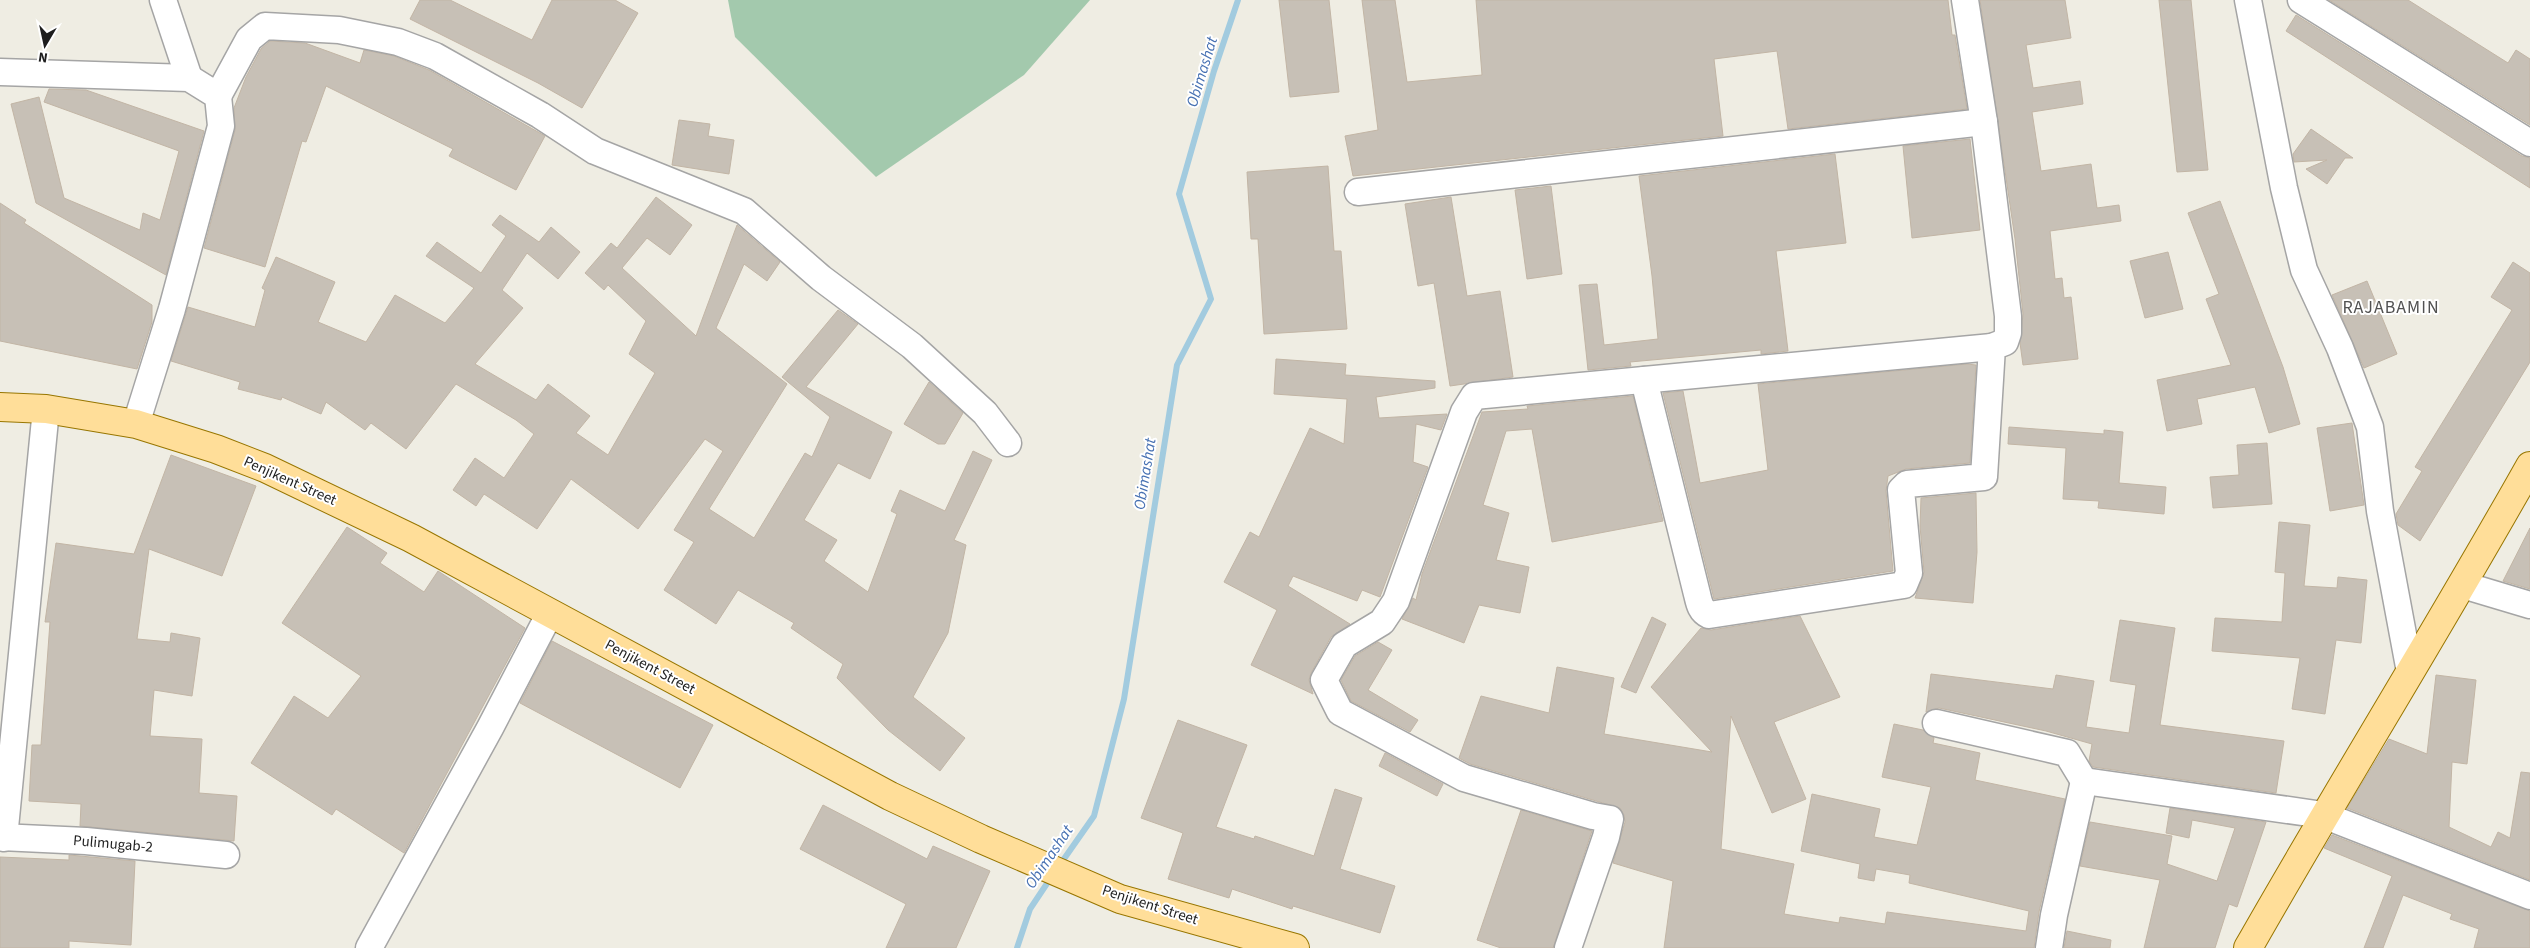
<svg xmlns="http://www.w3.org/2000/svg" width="2530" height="948" viewBox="0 0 2530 948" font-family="'Source Sans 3',sans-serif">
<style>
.cemetery{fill:#a3c9ad}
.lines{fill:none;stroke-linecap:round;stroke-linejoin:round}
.stream{stroke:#a2cbdf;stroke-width:6}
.building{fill:#c7c0b6;stroke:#c2b5a5}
.minor-casing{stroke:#a5a5a5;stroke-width:29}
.major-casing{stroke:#987600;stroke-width:30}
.minor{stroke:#fff;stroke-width:26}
.major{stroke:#ffde99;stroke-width:28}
.labels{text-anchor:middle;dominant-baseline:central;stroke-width:4;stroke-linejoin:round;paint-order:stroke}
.street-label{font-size:15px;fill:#1e1e1e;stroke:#fff}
.water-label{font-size:16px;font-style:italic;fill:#4670b2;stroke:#fff}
.quarter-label{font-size:18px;letter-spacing:1px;fill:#515151;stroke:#fff}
</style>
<rect width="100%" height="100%" fill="#efede3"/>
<path class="cemetery" d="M 728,0 L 1090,0 L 1024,75 L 876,177 L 735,37 Z"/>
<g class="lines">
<g class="stream">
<path d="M 1059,866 L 1094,816 L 1124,699 L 1177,365 L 1211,299 L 1179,194 L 1214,71 L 1238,0"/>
<path d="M 1017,948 L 1030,909 L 1052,876"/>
</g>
</g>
<g class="building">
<path d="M 420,0 L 450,0 L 532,40 L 552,0 L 615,0 L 638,13 L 582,108 L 538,83 L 410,19 Z"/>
<path d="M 1279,0 L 1329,0 L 1339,92 L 1290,97 Z"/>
<path d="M 1362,0 L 1395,0 L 1407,82 L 1482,75 L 1476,0 L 1948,0 L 1952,35 L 1955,35 L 1967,109 L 1788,129 L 1777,51 L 1714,59 L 1723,136 L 1353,176 L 1345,136 L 1378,130 Z"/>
<path d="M 1980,0 L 2065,0 L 2071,38 L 2026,45 L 2033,88 L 2080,81 L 2083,104 L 2032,112 L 2041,171 L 2091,164 L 2097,208 L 2119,205 L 2121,221 L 2050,231 L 2055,279 L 2062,278 L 2064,298 L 2071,297 L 2078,359 L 2023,365 L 2020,343 L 2023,314 L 2015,239 Z"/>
<path d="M 2159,0 L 2191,0 L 2208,170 L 2177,172 Z"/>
<path d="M 2329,0 L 2408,0 L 2508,63 L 2516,50 L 2530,59 L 2530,125 Z"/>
<path d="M 2296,15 L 2522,156 L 2530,158 L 2530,188 L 2286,31 Z"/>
<path d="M 270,41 L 305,43 L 360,63 L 364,50 L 394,56 L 429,70 L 545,136 L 516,190 L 449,156 L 453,149 L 326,86 L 306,142 L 302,141 L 265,267 L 204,248 L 235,130 L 234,108 L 246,77 L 261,49 Z"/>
<path d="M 49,89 L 86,90 L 204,131 L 166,275 L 36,203 L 11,104 L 39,97 L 64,198 L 140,230 L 143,213 L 160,220 L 179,151 L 44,102 Z"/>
<path d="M 679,120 L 710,124 L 708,136 L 734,140 L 729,174 L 672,165 Z"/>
<path d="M 2311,129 L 2353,158 L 2345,158 L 2327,184 L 2306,169 L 2327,160 L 2294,162 L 2293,154 Z"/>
<path d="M 1970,139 L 1980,230 L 1912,238 L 1903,146 Z"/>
<path d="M 1835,154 L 1846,243 L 1776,251 L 1788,351 L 1761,354 L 1761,350 L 1630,362 L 1631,366 L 1588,370 L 1579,285 L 1597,284 L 1604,345 L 1658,339 L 1652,276 L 1639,176 Z"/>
<path d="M 1328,166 L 1334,251 L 1341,251 L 1347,329 L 1264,334 L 1258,239 L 1251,239 L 1247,172 Z"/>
<path d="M 1551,186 L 1562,274 L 1527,279 L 1515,190 Z"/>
<path d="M 656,197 L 692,225 L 670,255 L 647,238 L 622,268 L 696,336 L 737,225 L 780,262 L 767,281 L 744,264 L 716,328 L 787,384 L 709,509 L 754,538 L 805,453 L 812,457 L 830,417 L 782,377 L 838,310 L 858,324 L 806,387 L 892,432 L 870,479 L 838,463 L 804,520 L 837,540 L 824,561 L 868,592 L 897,514 L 891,511 L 900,490 L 945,511 L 973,451 L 992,460 L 954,540 L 966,545 L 948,633 L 913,697 L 965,738 L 940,771 L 888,730 L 837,678 L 843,664 L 791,628 L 794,623 L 738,590 L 716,624 L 664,590 L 694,542 L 674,530 L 723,451 L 705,439 L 638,529 L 571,479 L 537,529 L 484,494 L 476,506 L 453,490 L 475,458 L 504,478 L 534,434 L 516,420 L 456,384 L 406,449 L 371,423 L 365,430 L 326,402 L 321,414 L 282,397 L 281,400 L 238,389 L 240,382 L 171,361 L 188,307 L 255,327 L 265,290 L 262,288 L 276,257 L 335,282 L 318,322 L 366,342 L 395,295 L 445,323 L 474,288 L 426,256 L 437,242 L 481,273 L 506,236 L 492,225 L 500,215 L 539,242 L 551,227 L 580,252 L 558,279 L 527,253 L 502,290 L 523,308 L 475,364 L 536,400 L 548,384 L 590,416 L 576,433 L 608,455 L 655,373 L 629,354 L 646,321 L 608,285 L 604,290 L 585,273 L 611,243 L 617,248 Z"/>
<path d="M 1451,197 L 1467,296 L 1500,291 L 1513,377 L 1450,386 L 1434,283 L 1418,286 L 1405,204 Z"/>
<path d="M 2220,201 L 2283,367 L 2300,424 L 2269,433 L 2255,387 L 2197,399 L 2202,424 L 2167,431 L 2157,380 L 2231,365 L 2206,299 L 2219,294 L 2188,213 Z"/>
<path d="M 0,203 L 26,220 L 24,223 L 152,305 L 152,322 L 137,369 L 0,341 Z"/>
<path d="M 2168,252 L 2183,309 L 2145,318 L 2130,261 Z"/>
<path d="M 2513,262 L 2530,273 L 2530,362 L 2420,541 L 2398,525 L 2396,514 L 2422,471 L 2415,467 L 2512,310 L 2491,297 Z"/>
<path d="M 2367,281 L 2397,354 L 2364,368 L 2332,295 Z"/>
<path d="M 1276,359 L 1346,364 L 1345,375 L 1435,381 L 1435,388 L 1376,397 L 1379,418 L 1447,414 L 1441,430 L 1416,424 L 1413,462 L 1428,467 L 1380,597 L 1362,590 L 1357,601 L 1293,576 L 1288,586 L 1350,624 L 1331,637 L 1311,673 L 1309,680 L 1313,694 L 1251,665 L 1277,610 L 1224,582 L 1250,532 L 1259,537 L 1310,428 L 1344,444 L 1347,399 L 1274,394 Z"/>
<path d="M 1967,364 L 1976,365 L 1970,463 L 1906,469 L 1888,476 L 1886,491 L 1893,571 L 1714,599 L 1663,393 L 1683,391 L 1700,483 L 1768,470 L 1758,384 Z"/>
<path d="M 929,382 L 963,413 L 945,444 L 938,444 L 904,424 Z"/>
<path d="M 1633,396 L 1663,521 L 1552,542 L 1532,429 L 1506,431 L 1483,505 L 1509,513 L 1496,560 L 1529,567 L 1520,613 L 1479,605 L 1464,643 L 1402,619 L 1413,598 L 1416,600 L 1422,574 L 1482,412 L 1528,409 L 1527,406 Z"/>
<path d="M 2352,423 L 2364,505 L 2330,511 L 2317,428 Z"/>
<path d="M 2009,427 L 2104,434 L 2104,430 L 2123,432 L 2119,483 L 2166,487 L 2164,514 L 2098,508 L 2099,501 L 2063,499 L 2066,448 L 2008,444 Z"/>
<path d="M 2267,443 L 2272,504 L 2213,508 L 2210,477 L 2239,475 L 2237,445 Z"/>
<path d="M 171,455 L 256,486 L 222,576 L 149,549 L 137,639 L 170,642 L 171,633 L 200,638 L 192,696 L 154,690 L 150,736 L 202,739 L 199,793 L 237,796 L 234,841 L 80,826 L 81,804 L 29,801 L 32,745 L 41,745 L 50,622 L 45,622 L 56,543 L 134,554 Z"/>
<path d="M 1976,493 L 1977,552 L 1973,603 L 1915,598 L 1924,572 L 1920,526 L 1921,498 Z"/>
<path d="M 2279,522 L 2310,525 L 2304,586 L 2337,588 L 2338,577 L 2367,580 L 2361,643 L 2336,640 L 2325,714 L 2292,709 L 2300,658 L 2212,651 L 2215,618 L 2282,622 L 2285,573 L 2275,572 Z"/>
<path d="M 347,527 L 387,553 L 380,563 L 424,592 L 438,571 L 525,628 L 404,853 L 336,809 L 332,815 L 251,763 L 294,696 L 328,718 L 361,676 L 282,623 Z"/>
<path d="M 2530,528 L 2530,589 L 2503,581 Z"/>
<path d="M 1800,616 L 1840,697 L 1774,722 L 1806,799 L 1772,813 L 1731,716 L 1721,849 L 1794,864 L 1784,914 L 1839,923 L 1840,917 L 1885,924 L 1887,912 L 2026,931 L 2029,911 L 1909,883 L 1910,875 L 1876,869 L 1874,881 L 1858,878 L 1860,864 L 1801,851 L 1812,794 L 1880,809 L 1874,837 L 1917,845 L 1931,787 L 1882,777 L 1894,724 L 1923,730 L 1934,738 L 1933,743 L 1980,753 L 1975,780 L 2065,799 L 2039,912 L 2034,948 L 1664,948 L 1673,881 L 1613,863 L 1625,822 L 1624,815 L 1620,808 L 1470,764 L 1459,758 L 1481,696 L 1549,713 L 1557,667 L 1614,678 L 1604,734 L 1712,752 L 1651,687 L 1701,628 L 1711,630 Z"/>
<path d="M 1652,617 L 1666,624 L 1636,693 L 1621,687 Z"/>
<path d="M 2120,620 L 2175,628 L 2160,725 L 2284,741 L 2276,793 L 2093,767 L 2089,761 L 2092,744 L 2046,731 L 1939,708 L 1926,712 L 1931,674 L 2053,689 L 2056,675 L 2094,681 L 2086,727 L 2129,733 L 2136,685 L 2110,681 Z"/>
<path d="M 552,641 L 713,725 L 680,788 L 520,703 Z"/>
<path d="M 1378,642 L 1392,650 L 1368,690 L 1418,720 L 1410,732 L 1351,701 L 1341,680 L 1355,656 Z"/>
<path d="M 2436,675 L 2476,680 L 2467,764 L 2452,762 L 2449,827 L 2491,847 L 2498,832 L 2510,838 L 2521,772 L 2530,773 L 2530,880 L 2347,808 L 2389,739 L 2427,754 Z"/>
<path d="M 1178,720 L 1247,745 L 1216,827 L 1254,839 L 1255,836 L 1314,856 L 1335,789 L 1362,798 L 1340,869 L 1395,886 L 1380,933 L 1293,906 L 1292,909 L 1232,889 L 1229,898 L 1168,879 L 1183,833 L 1141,818 Z"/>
<path d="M 1385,753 L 1443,784 L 1437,796 L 1379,766 Z"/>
<path d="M 823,805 L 927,859 L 933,846 L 990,871 L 956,948 L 886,948 L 906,904 L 800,849 Z"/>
<path d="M 2170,808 L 2266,822 L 2237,907 L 2229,904 L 2215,948 L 2144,948 L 2160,880 L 2080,866 L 2090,822 L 2172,836 L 2167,864 L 2217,881 L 2235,828 L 2192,820 L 2189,838 L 2166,833 Z"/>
<path d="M 1521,810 L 1592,831 L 1553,948 L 1501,948 L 1477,940 Z"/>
<path d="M 2332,835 L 2530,911 L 2530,948 L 2474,948 L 2479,929 L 2450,919 L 2452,914 L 2403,895 L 2383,948 L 2364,948 L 2392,876 L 2324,848 Z"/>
<path d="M 69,855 L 135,861 L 131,945 L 69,941 L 69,948 L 0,948 L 0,857 L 69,860 Z"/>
<path d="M 2067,931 L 2111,940 L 2110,948 L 2064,948 Z"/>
</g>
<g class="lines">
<g class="minor-casing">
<g id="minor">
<path d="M 163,0 L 189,78"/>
<path d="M 2248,0 L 2284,188 L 2304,270 L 2340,348 L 2370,427 L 2380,511 L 2410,672"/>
<path d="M 2301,0 L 2530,143"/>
<path d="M 0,72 L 189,78 L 218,96 L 221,126 L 172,309 L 136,424"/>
<path d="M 218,96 L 249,39 L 265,26 L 339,30 L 398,42 L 435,56 L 540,115 L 595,151 L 744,211 L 821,278 L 912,346 L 985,413 L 1008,443"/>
<path d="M 1358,192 L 1984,122"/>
<path d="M 1644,380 L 1697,594 C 1699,602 1700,611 1709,615 L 1904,585 L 1909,573 L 1901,490 L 1907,484 L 1984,477 L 1992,347 L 2005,342 L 2008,333 L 2008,316 L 1984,122 L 1965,0"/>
<path d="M 2463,585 L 2530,605"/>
<path d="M 1936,723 L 2067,753 L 2084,781"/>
<path d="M 0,837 L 86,841 L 226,855"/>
<path d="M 4,838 L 46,409"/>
<path d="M 369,948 L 490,728 L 550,613"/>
<path d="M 1568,948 L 1606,837 L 1610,819 L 1593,816 L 1464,778 L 1340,712 L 1324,680 L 1344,645 L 1382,622 L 1396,601 L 1464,412 L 1474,396 L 1992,347"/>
<path d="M 2049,948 L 2054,915 L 2084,781 L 2323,815 L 2530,896"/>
</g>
</g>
<g class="major-casing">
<g id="major">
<path d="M 0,407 L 46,409 L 136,424 L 216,449 L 265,468 L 411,538 L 890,796 L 981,839 L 1120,899 L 1295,948"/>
<path d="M 2248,948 C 2340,786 2439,628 2530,466"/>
</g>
</g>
<use href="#minor" class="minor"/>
<use href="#major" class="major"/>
</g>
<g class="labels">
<g class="street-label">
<text transform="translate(290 481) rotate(24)">Penjikent Street</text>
<text transform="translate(650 667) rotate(28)">Penjikent Street</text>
<text transform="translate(113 844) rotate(5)">Pulimugab-2</text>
<text transform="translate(1150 905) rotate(18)">Penjikent Street</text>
</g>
<g class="water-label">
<text transform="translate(1202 72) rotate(-73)">Obimashat</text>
<text transform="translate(1145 474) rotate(-81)">Obimashat</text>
<text transform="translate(1049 857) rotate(-56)">Obimashat</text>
</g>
<g class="quarter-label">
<text x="2391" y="307">RAJABAMIN</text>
</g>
</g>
<g transform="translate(45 45) rotate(189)" stroke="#ffffff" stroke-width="4" paint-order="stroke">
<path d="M0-4L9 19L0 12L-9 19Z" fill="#1e1e1e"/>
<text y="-8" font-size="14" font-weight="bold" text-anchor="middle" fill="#1e1e1e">N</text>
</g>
</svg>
